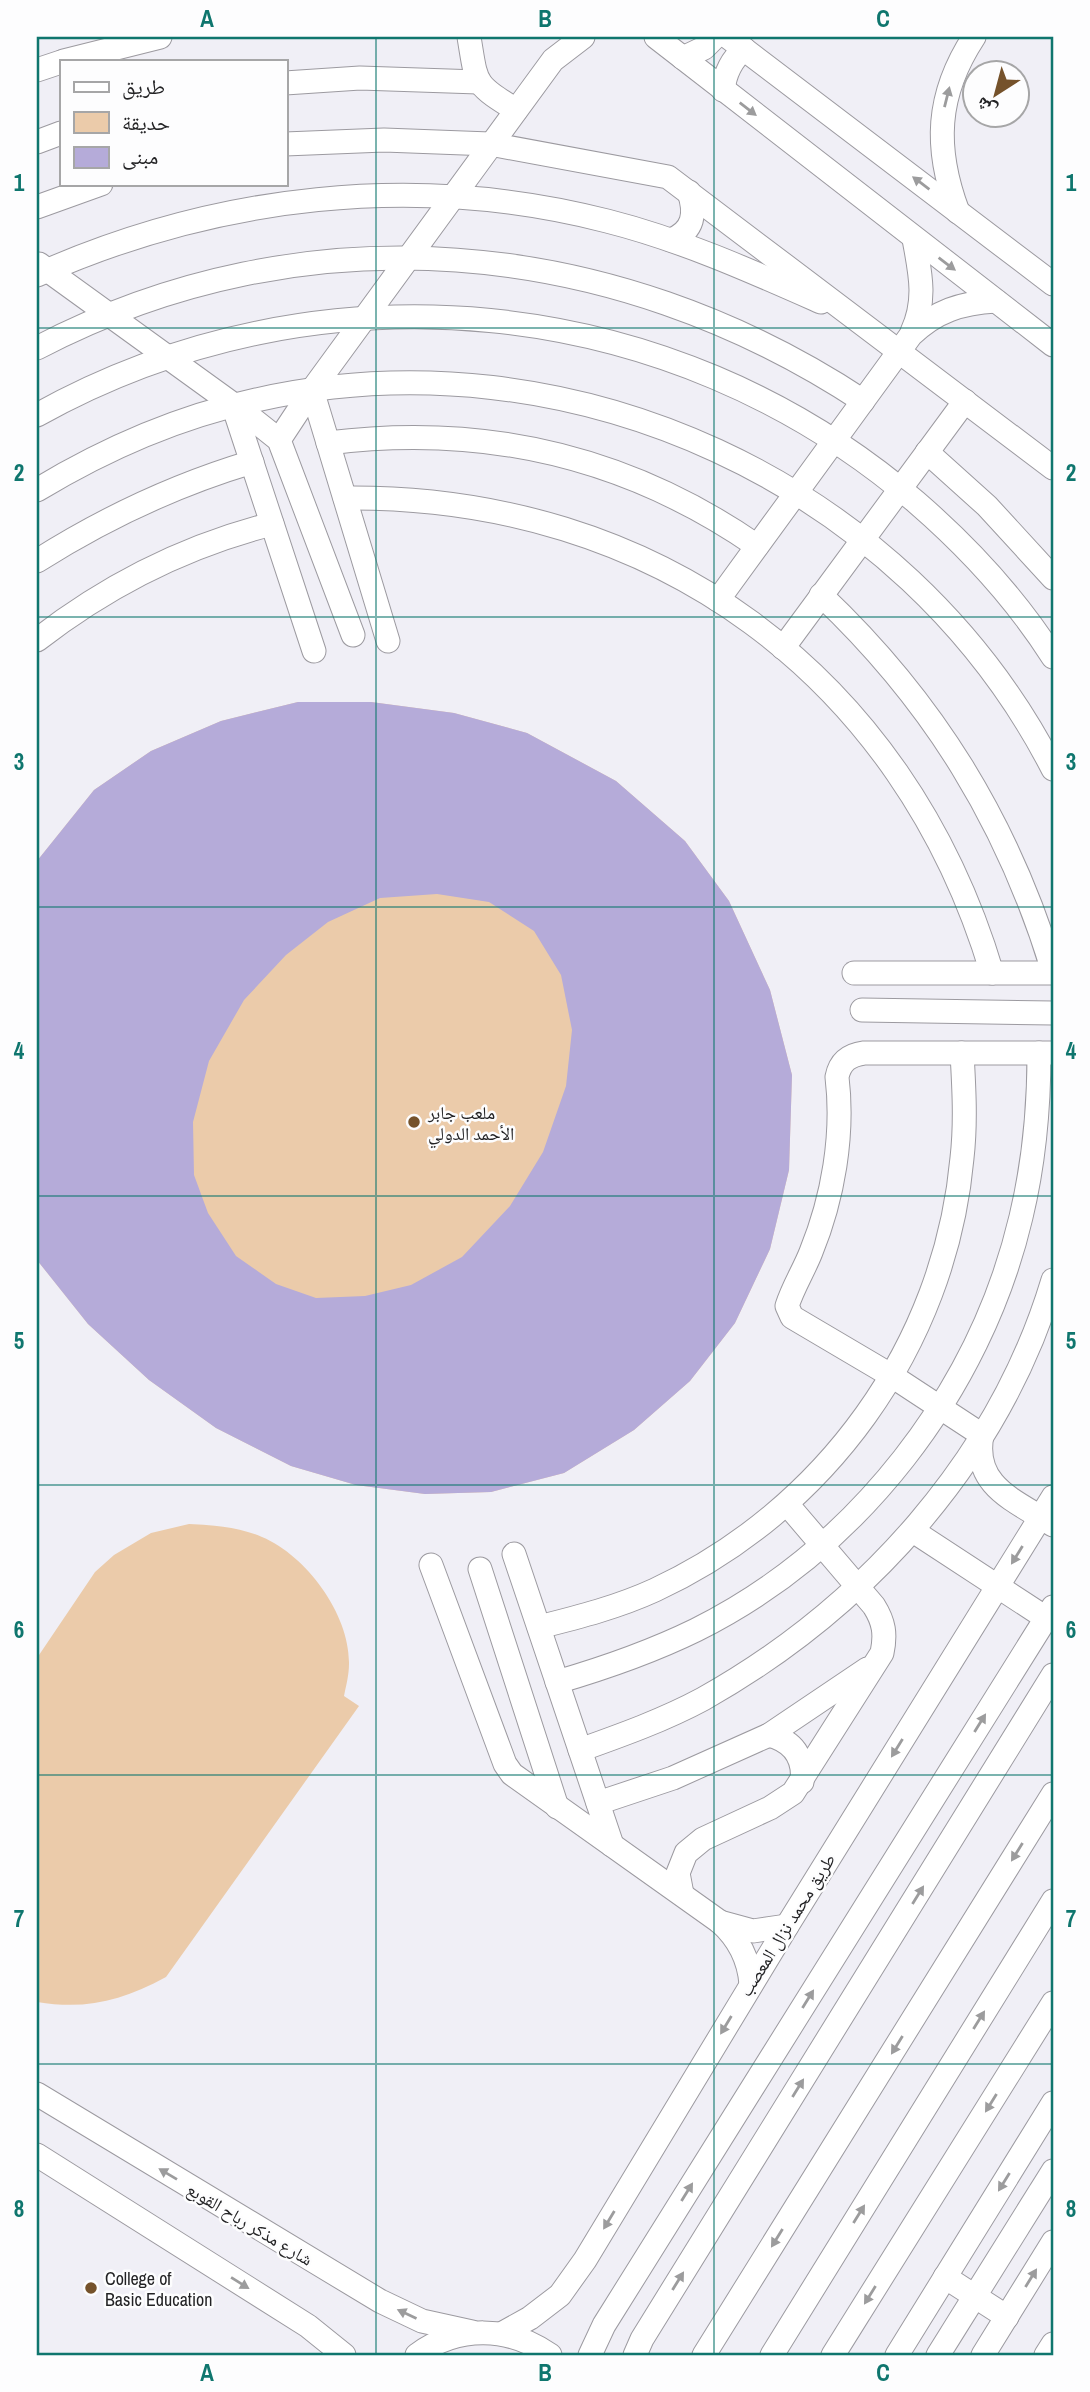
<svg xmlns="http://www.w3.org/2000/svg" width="1090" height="2392" viewBox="0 0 1090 2392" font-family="'Archivo Narrow','Noto Naskh Arabic',sans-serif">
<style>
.green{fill:#ebcbaa}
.building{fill:#b5abd9;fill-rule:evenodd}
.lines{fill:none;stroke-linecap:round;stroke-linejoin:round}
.minor-casing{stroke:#9c9aa0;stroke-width:25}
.minor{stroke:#fff;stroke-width:23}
.oneway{fill:#9c9c9d}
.grid{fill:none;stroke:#0f766e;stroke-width:2;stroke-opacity:0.55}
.poi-dot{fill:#75522b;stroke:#fdfdfe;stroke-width:2.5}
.labels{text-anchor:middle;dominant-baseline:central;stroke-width:5;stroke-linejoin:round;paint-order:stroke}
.poi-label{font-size:18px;fill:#232325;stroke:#fdfdfe;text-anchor:start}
.street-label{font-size:18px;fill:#232325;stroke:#fdfdfe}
.neatline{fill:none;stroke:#0f766e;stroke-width:2.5}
.grid-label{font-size:23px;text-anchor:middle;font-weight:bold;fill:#0f766e}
</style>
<rect width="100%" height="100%" fill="#f0eff6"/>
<g class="green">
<path d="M 298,702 L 371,702 L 454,713 L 527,733 L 616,781 L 685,841 L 729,901 L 770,990 L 792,1075 L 789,1170 L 770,1249 L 735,1323 L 690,1381 L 634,1430 L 564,1473 L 491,1492 L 425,1494 L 356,1485 L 291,1466 L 216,1428 L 149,1380 L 88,1324 L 37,1260 L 37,861 L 94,790 L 151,751 L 221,721 Z"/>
<path d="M 189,1524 C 214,1525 239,1527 262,1537 C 307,1556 350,1615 349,1664 C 349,1675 346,1686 344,1696 L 359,1706 L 166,1977 C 122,2001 86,2010 37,2002 L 37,1658 L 95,1572 L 114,1555 L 151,1533 Z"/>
</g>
<path class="building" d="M 298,702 L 371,702 L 454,713 L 527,733 L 616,781 L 685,841 L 729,901 L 770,990 L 792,1075 L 789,1170 L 770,1249 L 735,1323 L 690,1381 L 634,1430 L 564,1473 L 491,1492 L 425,1494 L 356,1485 L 291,1466 L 216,1428 L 149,1380 L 88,1324 L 37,1260 L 37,861 L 94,790 L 151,751 L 221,721 ZM 437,894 L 489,902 L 534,931 L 561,975 L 572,1030 L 566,1086 L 543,1152 L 510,1206 L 462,1257 L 411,1285 L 365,1296 L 316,1298 L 276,1284 L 236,1256 L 208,1213 L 194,1175 L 193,1122 L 209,1061 L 244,1000 L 286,955 L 328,922 L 380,898 Z"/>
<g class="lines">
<g class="minor-casing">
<g id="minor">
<path d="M 469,37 C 477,85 473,83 516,110"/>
<path d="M 656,37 L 1053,345"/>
<path d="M 728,37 L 1053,284"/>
<path d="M 683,58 L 704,48 L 715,37"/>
<path d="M 64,61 L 160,37"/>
<path d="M 37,70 L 61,62"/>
<path d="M 285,83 L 360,78 L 478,82"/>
<path d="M 723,90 C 725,73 731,60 744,49"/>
<path d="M 37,142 L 61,133"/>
<path d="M 285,144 L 384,140 L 490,144 L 668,177 L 1053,468"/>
<path d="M 37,207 L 101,184"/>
<path d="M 958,212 C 934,148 936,95 974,37"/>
<path d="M 671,240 C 694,231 696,213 689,192"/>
<path d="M 39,264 L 245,413 L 279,440 L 353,635"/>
<path d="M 37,275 C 216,195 416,172 607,221 C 682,240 751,271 821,302"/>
<path d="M 912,332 C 927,300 920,272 914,239"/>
<path d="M 37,348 C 305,208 613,236 863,401"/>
<path d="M 312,390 L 388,641"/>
<path d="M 233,405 L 314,651"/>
<path d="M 37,415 C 319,258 670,291 916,502 C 968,547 1016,599 1053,657"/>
<path d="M 279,440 L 312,390 L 553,60 L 583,37"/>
<path d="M 328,443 C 485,423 627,456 757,546"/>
<path d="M 927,452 L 987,506 L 1053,578"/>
<path d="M 37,490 C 105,449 178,417 256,400 C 569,329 906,483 1053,769"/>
<path d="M 345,498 C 655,495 903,675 992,973"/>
<path d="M 37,561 C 105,518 175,485 252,462"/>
<path d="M 821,595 C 934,702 1008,823 1053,971"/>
<path d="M 718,600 L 911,335 C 936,311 961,303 996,301"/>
<path d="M 37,640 C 108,585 185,546 272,524"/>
<path d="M 783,648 L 965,401"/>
<path d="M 854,973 L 1053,973"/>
<path d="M 862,1010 L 1053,1013"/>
<path d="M 1053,1053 L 864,1053 C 849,1055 840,1062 837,1077 C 844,1135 833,1198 811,1252 C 804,1270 793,1287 787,1306 L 792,1317 L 892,1376 L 982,1435 C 972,1487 1017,1501 1053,1525"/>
<path d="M 913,1531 L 1046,1618"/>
<path d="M 514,1554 L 612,1845"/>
<path d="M 431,1565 L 505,1764 L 512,1774 L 720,1922 C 739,1939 749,1959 751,1984"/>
<path d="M 480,1569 L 557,1807"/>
<path d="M 539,1627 C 579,1617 618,1607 655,1590 C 825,1511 945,1346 962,1158 C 966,1123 964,1088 962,1053"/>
<path d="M 557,1682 C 605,1668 651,1652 696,1630 C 858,1549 980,1391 1021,1217 C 1034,1163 1039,1109 1039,1053"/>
<path d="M 769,1735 C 793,1741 805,1757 802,1782"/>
<path d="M 580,1750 C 622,1735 664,1720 703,1699 C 865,1608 999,1460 1053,1280"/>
<path d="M 598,1803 L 673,1778 L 769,1735 L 867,1669"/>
<path d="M 682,1894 L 678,1873 L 686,1853 L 703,1839 L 770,1808 L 793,1793 L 882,1653 C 886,1634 884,1622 874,1606 L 787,1504"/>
<path d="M 720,1922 L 753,1931 L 787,1926"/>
<path d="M 37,2094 L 380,2301 L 422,2321 L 472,2332"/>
<path d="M 37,2155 L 308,2326 L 344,2355"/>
<path d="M 945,2277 L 1007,2317"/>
<path d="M 503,2333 L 530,2318 L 560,2295 L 585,2260 L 787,1926 L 1053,1497"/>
<path d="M 417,2355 C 458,2325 509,2326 550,2355"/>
<path d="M 590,2355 L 604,2325 L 1053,1607"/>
<path d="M 635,2355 L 642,2339 L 1053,1675"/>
<path d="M 704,2355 L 1053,1794"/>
<path d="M 772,2355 L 1053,1901"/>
<path d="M 833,2355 L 1053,2003"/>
<path d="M 897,2355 L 1053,2103"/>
<path d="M 938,2355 L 1053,2171"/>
<path d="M 983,2355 L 1053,2242"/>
<path d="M 1046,2355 L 1053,2344"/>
</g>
</g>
<use href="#minor" class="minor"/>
</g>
<defs><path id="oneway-solid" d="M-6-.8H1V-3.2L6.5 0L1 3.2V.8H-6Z" transform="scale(1.75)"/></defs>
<g class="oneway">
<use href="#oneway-solid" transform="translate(947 97) rotate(-76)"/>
<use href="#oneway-solid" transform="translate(748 109) rotate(38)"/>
<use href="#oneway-solid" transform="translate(921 183) rotate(-143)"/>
<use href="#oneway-solid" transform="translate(947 264) rotate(37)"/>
<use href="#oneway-solid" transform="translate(1017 1555) rotate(122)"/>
<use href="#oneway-solid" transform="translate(980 1723) rotate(-58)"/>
<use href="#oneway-solid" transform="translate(897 1748) rotate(122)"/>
<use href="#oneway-solid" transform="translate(1017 1852) rotate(122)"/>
<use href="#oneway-solid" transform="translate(918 1895) rotate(-58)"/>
<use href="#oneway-solid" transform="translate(808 1999) rotate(-58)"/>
<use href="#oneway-solid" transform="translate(979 2020) rotate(-58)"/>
<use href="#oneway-solid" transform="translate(726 2025) rotate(121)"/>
<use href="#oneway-solid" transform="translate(897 2045) rotate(122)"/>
<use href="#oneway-solid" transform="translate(798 2088) rotate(-58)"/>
<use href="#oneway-solid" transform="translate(991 2103) rotate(122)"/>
<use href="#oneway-solid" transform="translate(168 2174) rotate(-149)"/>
<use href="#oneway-solid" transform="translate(1004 2182) rotate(122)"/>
<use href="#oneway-solid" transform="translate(687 2192) rotate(-58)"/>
<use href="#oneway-solid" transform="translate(859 2214) rotate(-58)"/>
<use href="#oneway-solid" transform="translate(609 2220) rotate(121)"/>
<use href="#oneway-solid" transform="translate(777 2238) rotate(122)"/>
<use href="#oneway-solid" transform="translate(1031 2278) rotate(-58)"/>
<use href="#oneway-solid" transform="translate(678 2281) rotate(-58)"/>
<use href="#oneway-solid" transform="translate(240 2283) rotate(32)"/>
<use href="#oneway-solid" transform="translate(870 2295) rotate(122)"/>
<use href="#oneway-solid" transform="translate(407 2314) rotate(-155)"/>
</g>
<path class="grid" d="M 376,37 L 376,2355M 714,37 L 714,2355M 37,328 L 1053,328M 37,617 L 1053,617M 37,907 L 1053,907M 37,1196 L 1053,1196M 37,1485 L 1053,1485M 37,1775 L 1053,1775M 37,2064 L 1053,2064"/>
<g class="poi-dot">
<circle cx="414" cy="1122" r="7"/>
<circle cx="91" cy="2288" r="7"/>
</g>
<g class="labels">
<g class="poi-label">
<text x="428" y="1112">ملعب جابر<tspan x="428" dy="21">الأحمد الدولي</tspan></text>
<text x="105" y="2278">College of<tspan x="105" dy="21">Basic Education</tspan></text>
</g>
<g class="street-label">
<text transform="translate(787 1925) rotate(-58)">طريق محمد نزال المعصب</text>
<text transform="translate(250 2224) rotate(31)">شارع مذكر رباح القوبع</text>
</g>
</g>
<rect width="1090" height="2392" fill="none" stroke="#fdfdfe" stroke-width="77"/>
<rect x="60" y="60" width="228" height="126" fill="#fdfdfe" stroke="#a6a6a7" stroke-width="2"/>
<rect x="74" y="82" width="35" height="10" fill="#ffffff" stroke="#a6a6a7" stroke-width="2"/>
<text x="122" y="94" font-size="21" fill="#232325">طريق</text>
<rect x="74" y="112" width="35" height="21" fill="#ebcbaa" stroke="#a6a6a7" stroke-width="2"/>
<text x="122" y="130" font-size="21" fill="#232325">حديقة</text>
<rect x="74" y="147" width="35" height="21" fill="#b5abd9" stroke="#a6a6a7" stroke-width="2"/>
<text x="122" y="164" font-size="21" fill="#232325">مبنى</text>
<g transform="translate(996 94) rotate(216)"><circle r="33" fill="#fdfdfe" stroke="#a6a6a7" stroke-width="2"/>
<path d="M0-5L12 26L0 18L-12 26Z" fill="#75522b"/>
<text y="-10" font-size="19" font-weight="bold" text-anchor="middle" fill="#232325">ش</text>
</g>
<rect x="38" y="38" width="1014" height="2316" class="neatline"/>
<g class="grid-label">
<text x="207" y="27">A</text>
<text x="545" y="27">B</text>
<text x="883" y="27">C</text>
<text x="19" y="191">1</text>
<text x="1071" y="191">1</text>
<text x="19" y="481">2</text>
<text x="1071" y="481">2</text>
<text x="19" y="770">3</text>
<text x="1071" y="770">3</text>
<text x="19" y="1059">4</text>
<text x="1071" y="1059">4</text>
<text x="19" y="1349">5</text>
<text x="1071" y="1349">5</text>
<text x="19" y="1638">6</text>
<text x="1071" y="1638">6</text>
<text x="19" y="1927">7</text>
<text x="1071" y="1927">7</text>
<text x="19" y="2217">8</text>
<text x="1071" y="2217">8</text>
<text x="207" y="2381">A</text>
<text x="545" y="2381">B</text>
<text x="883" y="2381">C</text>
</g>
</svg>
